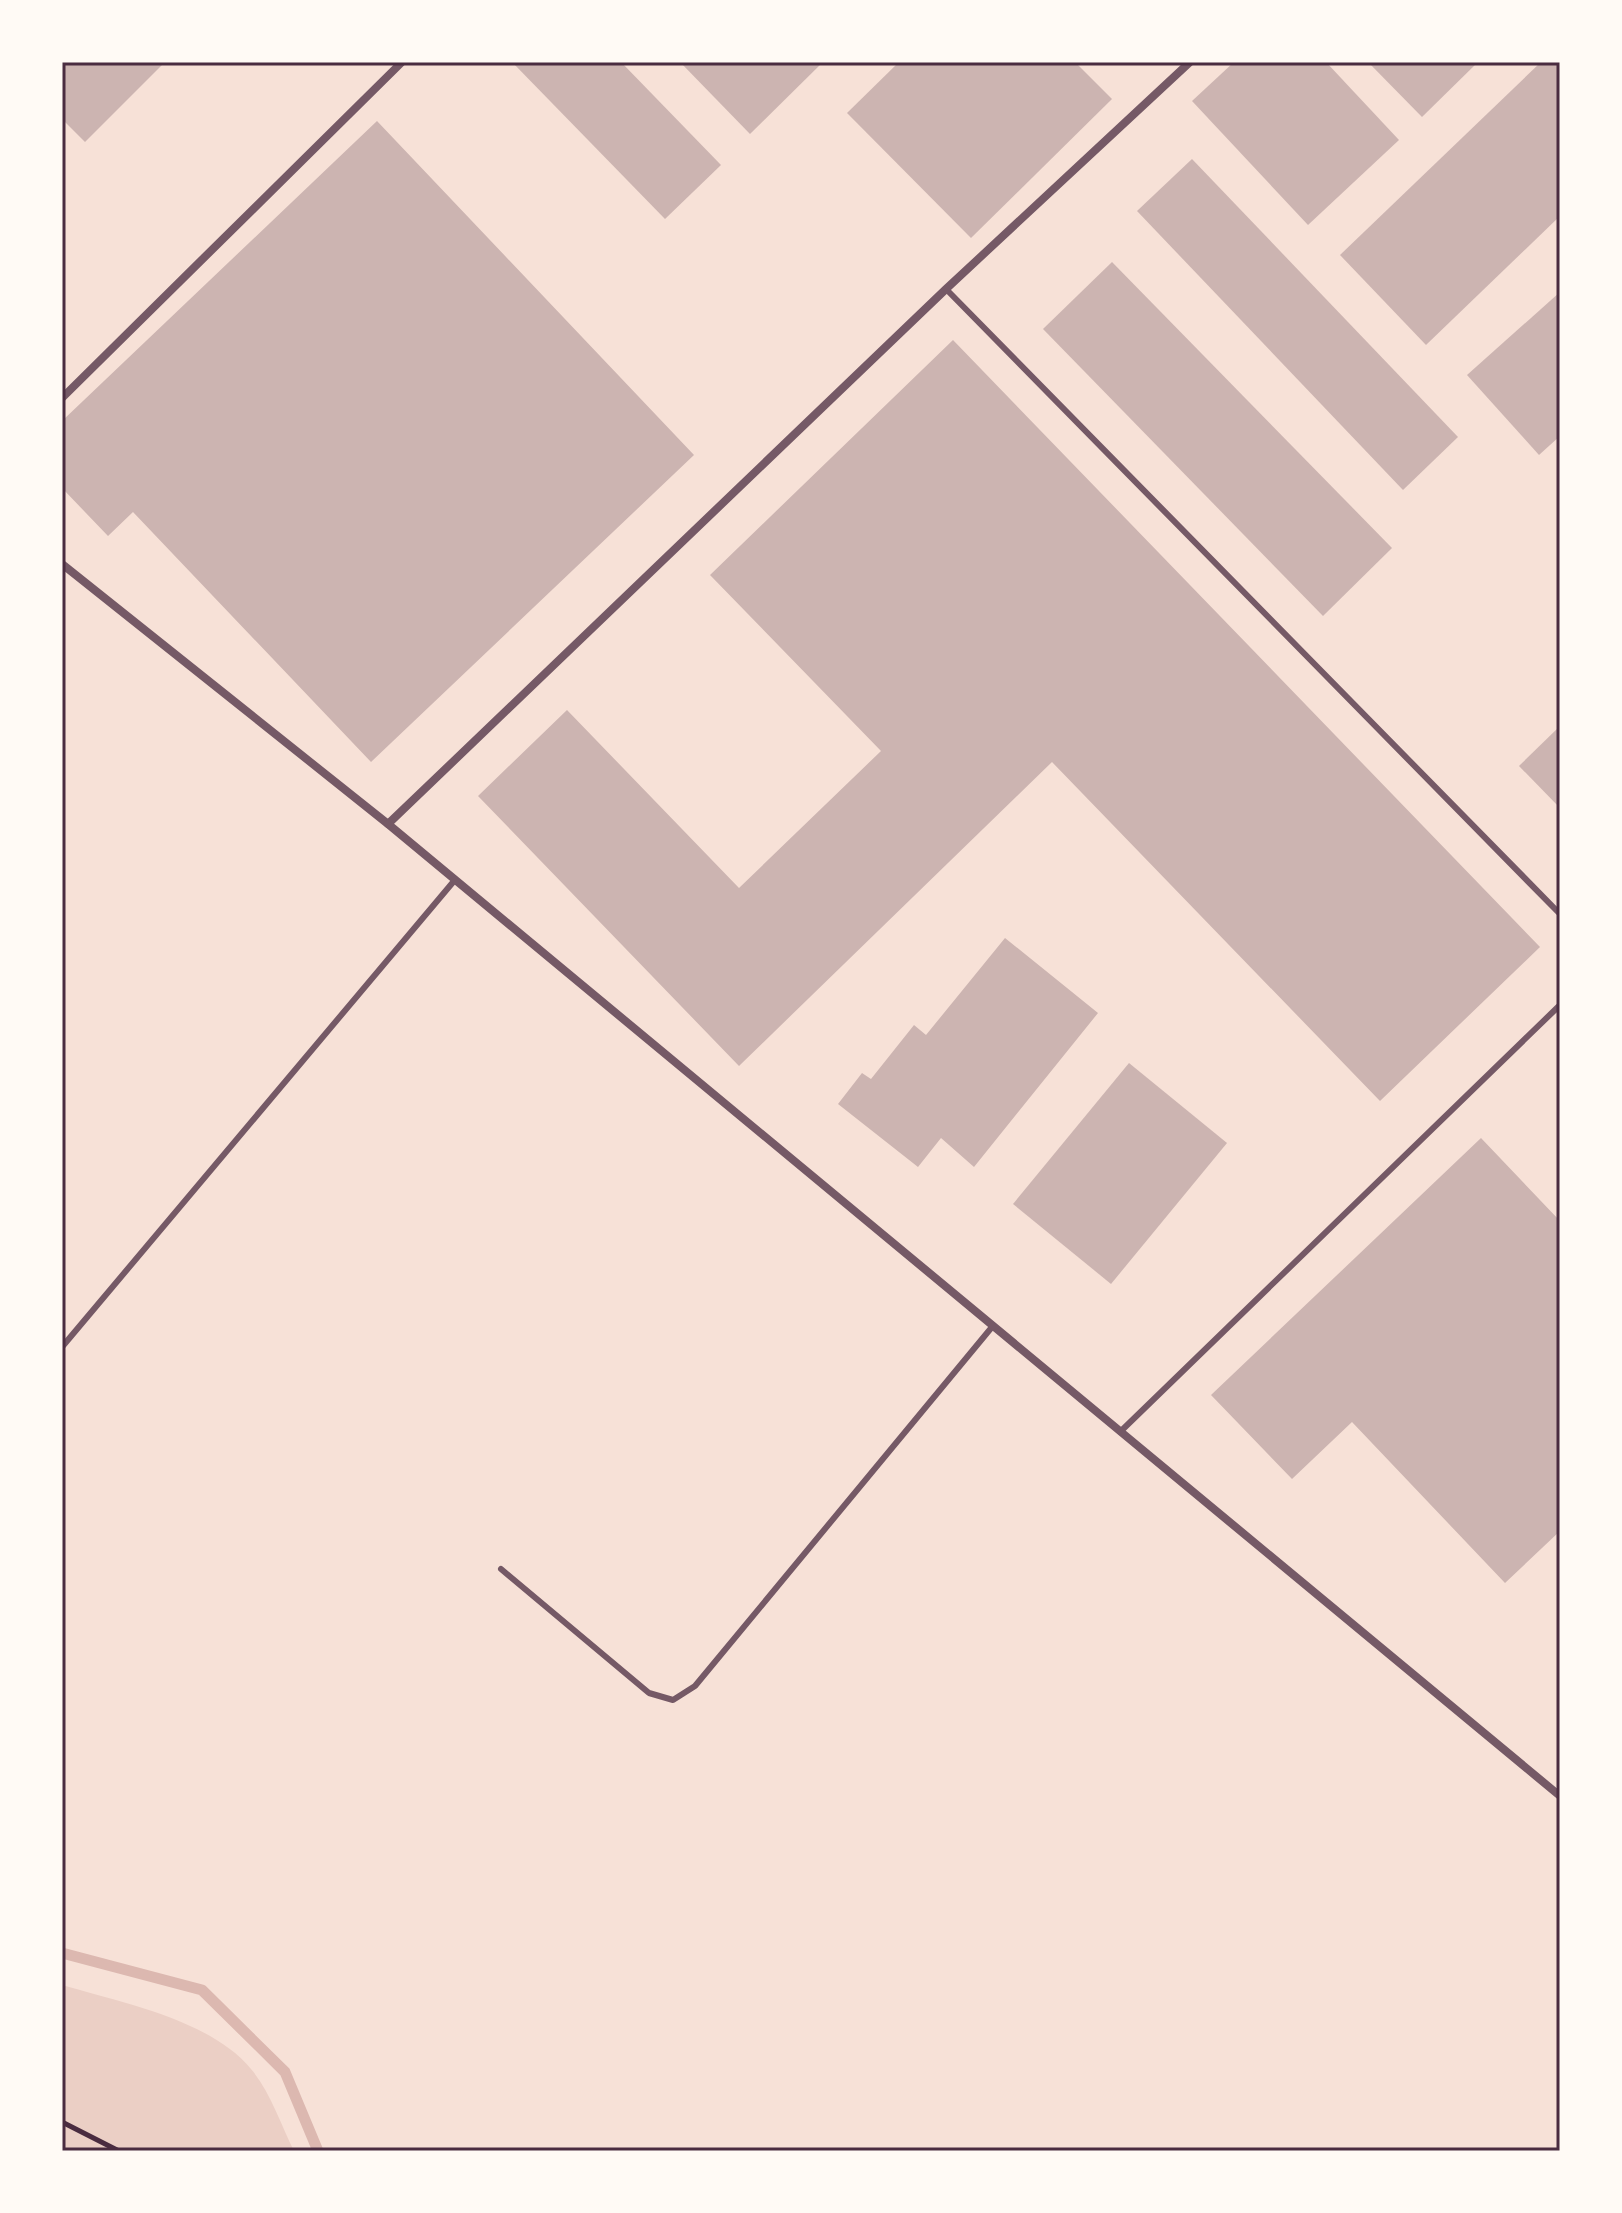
<svg xmlns="http://www.w3.org/2000/svg" width="1622" height="2213" viewBox="0 0 1622 2213" font-family="'Open Sans',sans-serif">
<style>
.green{fill:#ebcfc5}
.lines{fill:none;stroke-linecap:round;stroke-linejoin:round}
.stream{stroke:#dcb8b0;stroke-width:11}
.building{fill:#ccb4b1}
.path{stroke:#4a2c40;stroke-width:5}
.service{stroke:#755966;stroke-width:6}
.minor{stroke:#755966;stroke-width:8}
.neatline{fill:none;stroke:#4a2c40;stroke-width:3}
</style>
<rect width="100%" height="100%" fill="#f7e1d7"/>
<path class="green" d="M 62,1985 C 120,2002 211,2020 251,2069 C 270,2091 281,2125 294,2151 L 62,2151 Z"/>
<g class="lines">
<path class="stream" d="M 62,1953 L 202,1990 L 285,2072 L 318,2151"/>
</g>
<g class="building">
<path d="M 62,62 L 165,62 L 85,142 L 62,119 Z"/>
<path d="M 512,62 L 621,62 L 721,165 L 665,219 Z"/>
<path d="M 680,62 L 823,62 L 750,134 Z"/>
<path d="M 899,62 L 1075,62 L 1112,99 L 971,238 L 847,113 Z"/>
<path d="M 1234,62 L 1326,62 L 1399,140 L 1308,225 L 1192,101 Z"/>
<path d="M 1368,62 L 1478,62 L 1422,117 Z"/>
<path d="M 1541,62 L 1560,62 L 1560,216 L 1426,345 L 1340,255 Z"/>
<path d="M 377,121 L 694,455 L 371,762 L 133,512 L 108,536 L 62,488 L 62,421 Z"/>
<path d="M 1192,159 L 1458,437 L 1403,490 L 1137,211 Z"/>
<path d="M 1112,262 L 1392,548 L 1323,616 L 1043,329 Z"/>
<path d="M 1560,292 L 1560,436 L 1539,455 L 1467,375 Z"/>
<path d="M 953,340 L 1540,947 L 1380,1101 L 1052,762 L 739,1066 L 478,796 L 567,710 L 739,888 L 881,751 L 710,575 Z"/>
<path d="M 1560,726 L 1560,808 L 1519,766 Z"/>
<path d="M 1005,938 L 1098,1013 L 974,1167 L 941,1138 L 918,1167 L 838,1104 L 862,1073 L 871,1079 L 914,1025 L 926,1035 Z"/>
<path d="M 1129,1063 L 1227,1143 L 1111,1284 L 1013,1204 Z"/>
<path d="M 1481,1138 L 1560,1221 L 1560,1531 L 1505,1583 L 1352,1422 L 1292,1479 L 1211,1395 Z"/>
</g>
<g class="lines">
<path class="path" d="M 62,2122 L 119,2151"/>
<g class="service">
<path d="M 946,289 L 1560,914"/>
<path d="M 62,1347 L 454,881"/>
<path d="M 1120,1432 L 1560,1005"/>
<path d="M 501,1569 L 649,1693 L 673,1700 L 695,1686 L 992,1327"/>
</g>
<g class="minor">
<path d="M 62,398 L 402,62"/>
<path d="M 62,564 L 388,824 L 1560,1796"/>
<path d="M 388,824 L 946,289 L 1190,62"/>
</g>
</g>
<rect width="1622" height="2213" fill="none" stroke="#fffaf5" stroke-width="128"/>
<rect x="64" y="64" width="1494" height="2085" class="neatline"/>
</svg>
